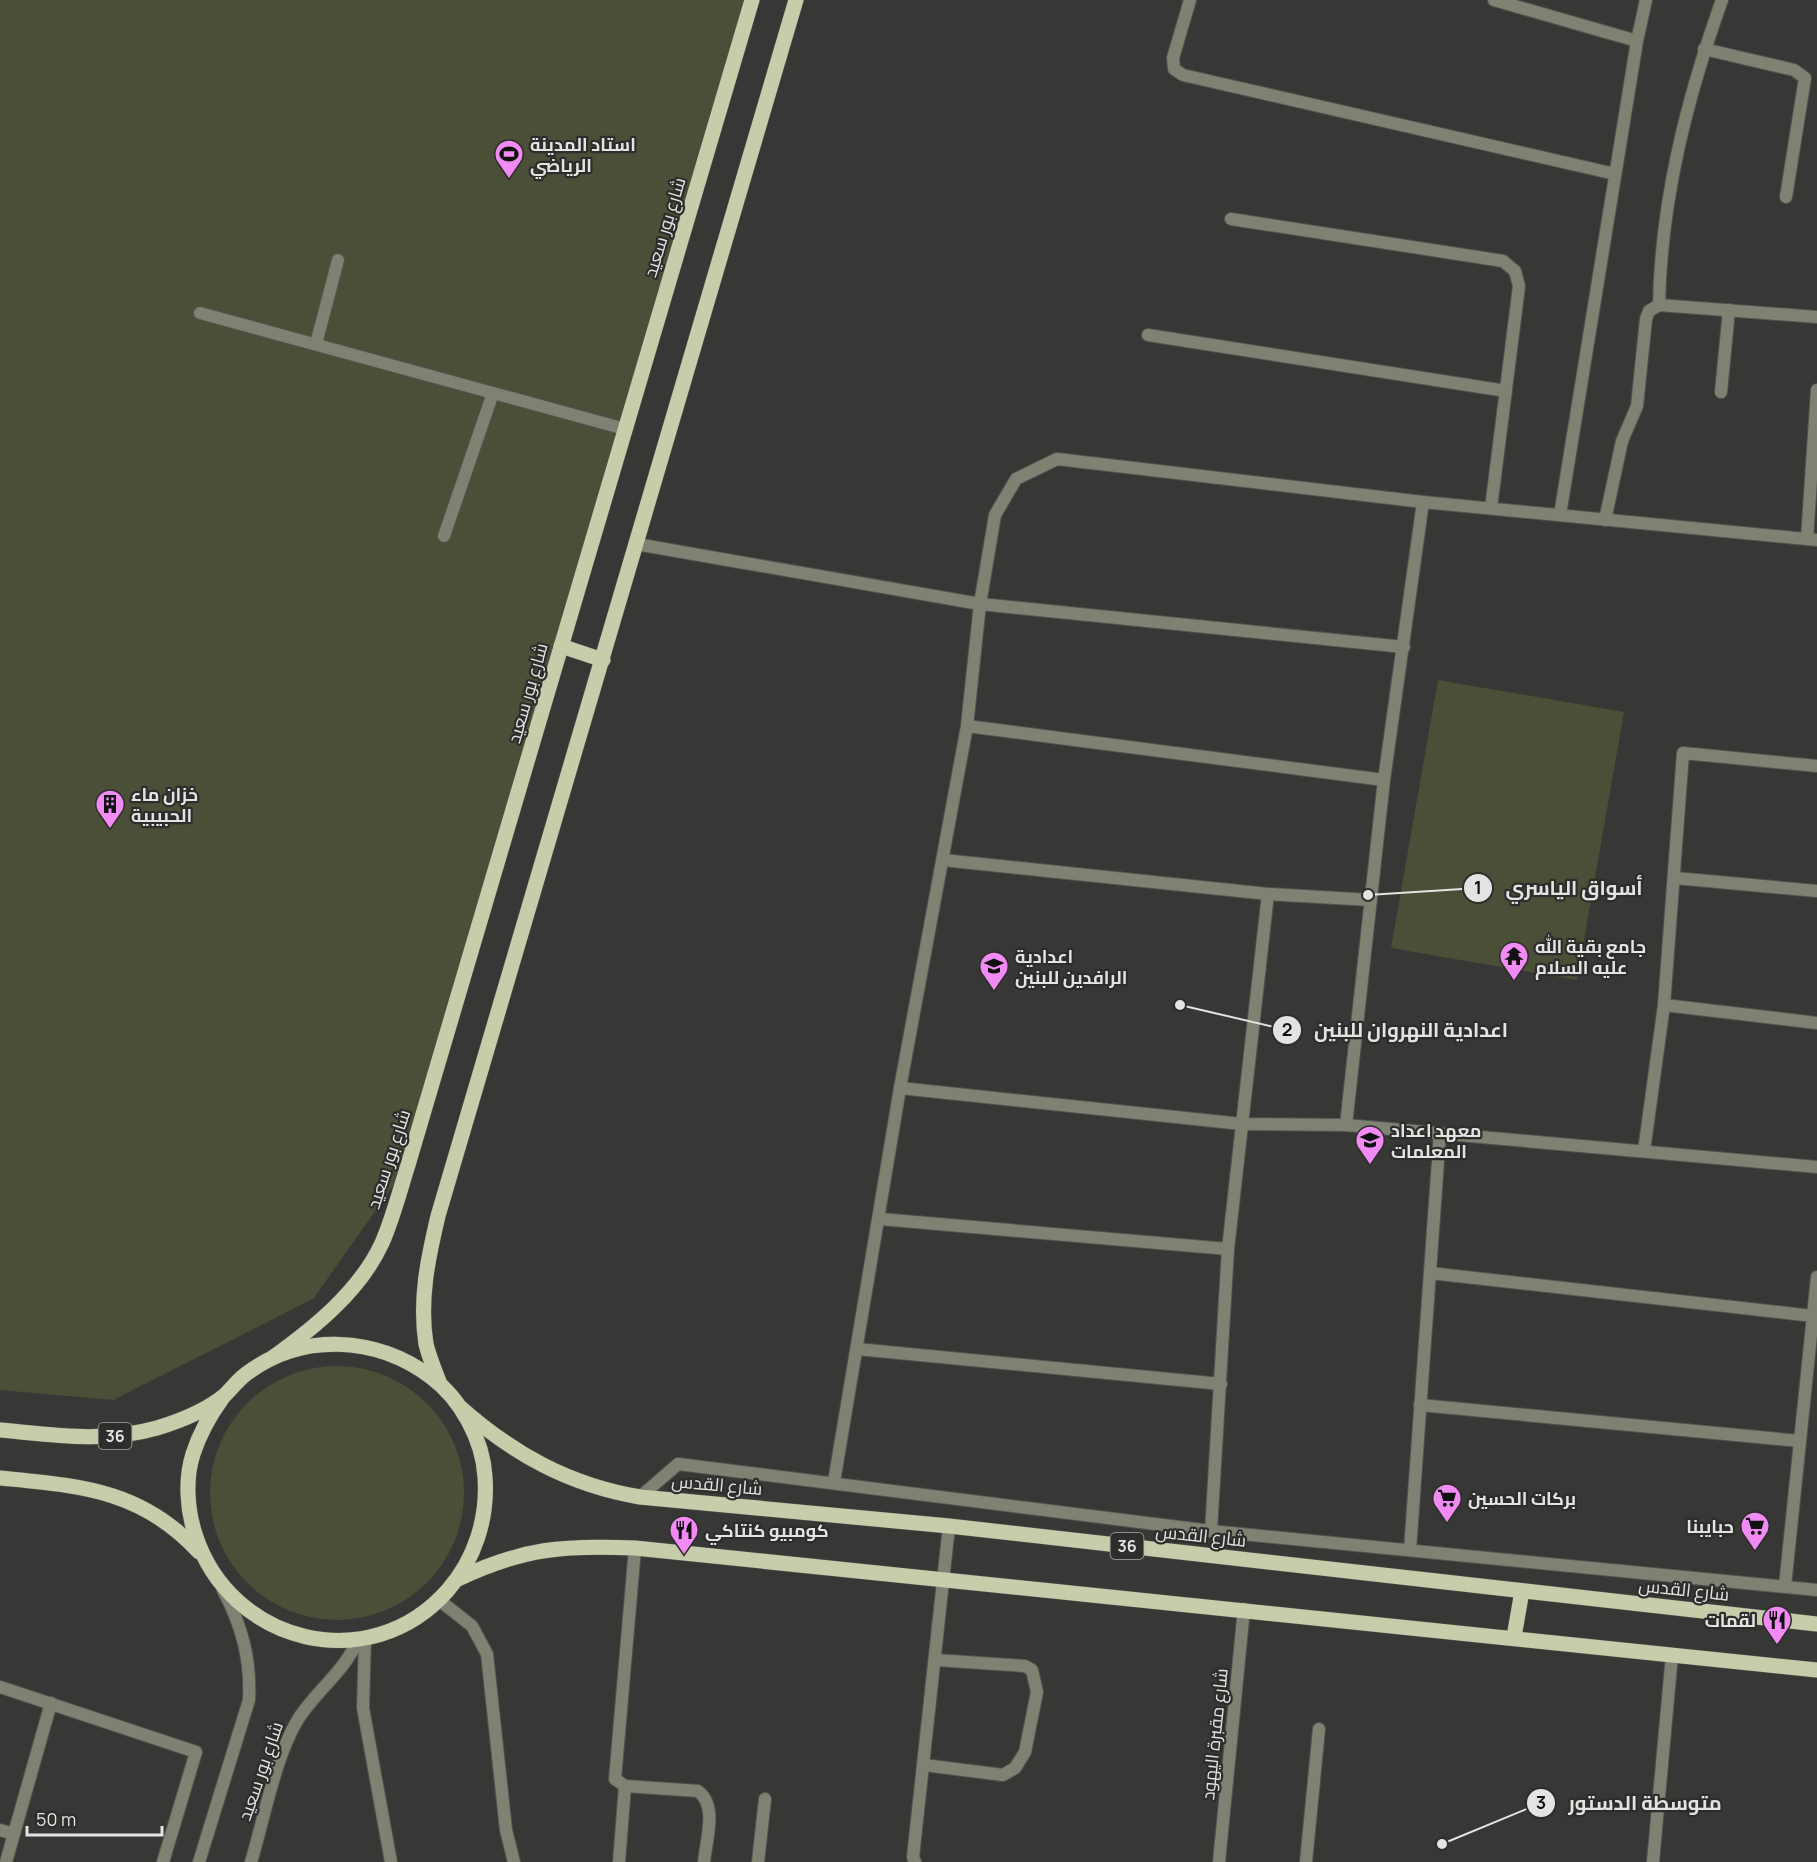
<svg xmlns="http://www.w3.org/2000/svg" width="1817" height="1862" viewBox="0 0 1817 1862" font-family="Manrope,Cairo,sans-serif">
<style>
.green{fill:#4b4f38}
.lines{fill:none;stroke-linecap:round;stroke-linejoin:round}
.minor-casing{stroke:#535451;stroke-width:14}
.tertiary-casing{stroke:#535451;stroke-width:14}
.primary-casing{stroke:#535451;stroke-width:16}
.minor{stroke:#7f8272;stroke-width:12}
.tertiary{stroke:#7f8272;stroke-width:12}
.primary{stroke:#c6cdab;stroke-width:15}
.labels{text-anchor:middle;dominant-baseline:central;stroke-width:4.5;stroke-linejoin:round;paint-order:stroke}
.shield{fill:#2d2d2b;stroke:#acadab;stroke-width:1.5}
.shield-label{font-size:16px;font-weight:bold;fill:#e3e4e2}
.poi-label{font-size:18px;font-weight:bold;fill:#e3e4e2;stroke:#2d2d2b;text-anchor:start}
.street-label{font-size:18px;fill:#e3e4e2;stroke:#2d2d2b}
.leader{fill:none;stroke:#e3e4e2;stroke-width:2}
.callout-dot{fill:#e3e4e2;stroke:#2d2d2b;stroke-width:2}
.mark-label{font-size:18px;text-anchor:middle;font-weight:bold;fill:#111}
.callout-label{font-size:20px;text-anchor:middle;font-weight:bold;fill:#e3e4e2;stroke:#2d2d2b;stroke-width:4.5;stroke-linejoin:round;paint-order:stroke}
</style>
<rect width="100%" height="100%" fill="#373835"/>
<g class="green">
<path d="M 0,0 L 752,0 L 408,1165 L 313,1299 L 113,1400 L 0,1390 Z"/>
<path d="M 1438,680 L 1624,712 L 1577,980 L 1391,948 Z"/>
<circle cx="337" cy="1493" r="127"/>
</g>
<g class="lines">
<g class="minor-casing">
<g id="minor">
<path d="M 1190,0 L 1173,58 L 1174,69 L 1183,75 L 1615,174"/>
<path d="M 1494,0 L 1637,41"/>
<path d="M 1704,49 L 1794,70 L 1805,78 L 1786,197"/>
<path d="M 1231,219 L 1503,261 L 1515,271 L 1519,286 L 1491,508"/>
<path d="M 1659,305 C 1661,200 1687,98 1722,0"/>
<path d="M 200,313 L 625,429"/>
<path d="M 1148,335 L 1506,391"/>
<path d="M 316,344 L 338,260"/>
<path d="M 1721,392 L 1729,310"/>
<path d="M 1560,515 L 1637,41 L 1646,0"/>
<path d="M 1605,520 L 1622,441 L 1637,406 L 1646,319 L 1649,311 L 1659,305 L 1817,317"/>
<path d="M 444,536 L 493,393"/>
<path d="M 1807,539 L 1817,390"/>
<path d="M 636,544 L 980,604 L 1404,647"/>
<path d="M 967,726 L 1384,780"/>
<path d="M 943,860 L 1268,894 L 1371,900"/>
<path d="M 1675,878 L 1817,891"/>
<path d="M 1664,1005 L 1817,1023"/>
<path d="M 900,1088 L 1242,1124 L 1346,1125 L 1817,1167"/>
<path d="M 1346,1125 L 1384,780 L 1423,502"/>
<path d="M 1644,1151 L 1664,1005 L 1683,753 L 1817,766"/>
<path d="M 880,1219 L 1228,1249"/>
<path d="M 1430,1273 L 1813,1316"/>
<path d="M 857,1349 L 1221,1384"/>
<path d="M 1420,1405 L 1800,1441"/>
<path d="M 834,1482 L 900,1088 L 967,726 L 980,604 L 995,515 L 1016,479 L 1057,459 L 1423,502 L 1817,540"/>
<path d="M 640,1497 L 678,1464 L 1211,1531 L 1817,1590"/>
<path d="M 1211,1531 L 1228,1249 L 1268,894"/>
<path d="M 635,1548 L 615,1779 L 625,1786 L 698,1791 C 718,1806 706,1840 704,1862"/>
<path d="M 1410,1550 L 1440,1133"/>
<path d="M 1785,1586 L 1817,1277"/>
<path d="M 439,1600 L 472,1626 L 487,1654 L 506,1830 L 514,1862"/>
<path d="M 365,1638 L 363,1708 L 391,1862"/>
<path d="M 0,1687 L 196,1752 L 163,1862"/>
<path d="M 924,1765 L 1003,1775 L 1015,1768 L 1025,1752 L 1037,1692 L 1032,1670 L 1025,1666 L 936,1660"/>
<path d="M 0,1830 L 14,1834"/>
<path d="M 6,1862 L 51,1703"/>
<path d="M 619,1862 L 625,1786"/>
<path d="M 758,1862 L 765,1799"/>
<path d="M 915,1862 L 913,1857 L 949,1526"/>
<path d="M 1219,1862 L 1244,1609"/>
<path d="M 1306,1862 L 1319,1729"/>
<path d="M 1653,1862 L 1672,1655"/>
</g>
</g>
<g class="tertiary-casing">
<g id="tertiary">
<path d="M 199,1862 L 249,1700 C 251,1659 242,1626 223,1590"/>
<path d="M 251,1862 C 264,1819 275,1758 297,1721 C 315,1691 345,1672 358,1639"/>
</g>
</g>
<g class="primary-casing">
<g id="primary">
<path d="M 561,646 L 603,660"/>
<path d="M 272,1358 C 314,1328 360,1291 382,1243 C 393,1218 400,1190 408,1165 L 752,0"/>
<path d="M 440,1384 C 435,1371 429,1357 426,1344 C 419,1300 428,1258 438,1216 L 796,0"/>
<path d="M 460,1407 C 513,1454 569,1485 640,1497 L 949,1526 L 1817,1624"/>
<path d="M 0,1430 C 54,1435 104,1443 157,1428 C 180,1421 207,1410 225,1395 C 232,1388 238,1380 246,1374 C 302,1332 376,1336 431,1377 C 461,1399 483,1440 485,1477 C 488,1518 475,1559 448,1590 C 370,1679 230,1644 195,1534 C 187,1509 185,1479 193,1454 C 200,1432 210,1415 223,1397"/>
<path d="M 0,1478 C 80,1486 141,1489 199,1552"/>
<path d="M 458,1579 C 523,1548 564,1545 635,1548 L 1817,1670"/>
<path d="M 1514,1637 L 1522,1591"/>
</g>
</g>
<use href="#minor" class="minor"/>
<use href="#tertiary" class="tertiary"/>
<use href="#primary" class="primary"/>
</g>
<defs>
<g id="stadium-pin" transform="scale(1.5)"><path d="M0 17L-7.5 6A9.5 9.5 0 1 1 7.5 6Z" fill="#f28af3" stroke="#2d2d2b"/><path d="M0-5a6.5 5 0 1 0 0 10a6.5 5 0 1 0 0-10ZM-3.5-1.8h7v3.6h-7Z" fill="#111"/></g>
<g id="building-pin" transform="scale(1.5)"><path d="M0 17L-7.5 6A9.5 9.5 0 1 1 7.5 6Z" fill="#f28af3" stroke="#2d2d2b"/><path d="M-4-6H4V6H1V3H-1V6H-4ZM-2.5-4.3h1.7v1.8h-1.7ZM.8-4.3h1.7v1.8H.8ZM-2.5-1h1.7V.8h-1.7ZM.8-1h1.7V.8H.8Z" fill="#111"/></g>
<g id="temple-pin" transform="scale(1.5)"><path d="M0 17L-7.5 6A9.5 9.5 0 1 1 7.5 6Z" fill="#f28af3" stroke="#2d2d2b"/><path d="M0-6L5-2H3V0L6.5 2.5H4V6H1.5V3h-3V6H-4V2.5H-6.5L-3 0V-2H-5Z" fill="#111"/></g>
<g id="school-pin" transform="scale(1.5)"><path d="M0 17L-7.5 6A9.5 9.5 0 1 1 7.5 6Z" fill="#f28af3" stroke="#2d2d2b"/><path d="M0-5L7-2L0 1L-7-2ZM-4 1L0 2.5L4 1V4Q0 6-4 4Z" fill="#111"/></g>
<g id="supermarket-pin" transform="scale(1.5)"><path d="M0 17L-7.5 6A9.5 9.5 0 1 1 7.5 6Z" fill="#f28af3" stroke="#2d2d2b"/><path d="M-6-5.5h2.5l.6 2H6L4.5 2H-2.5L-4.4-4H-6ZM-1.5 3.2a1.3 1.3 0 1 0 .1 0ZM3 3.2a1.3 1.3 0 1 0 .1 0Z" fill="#111"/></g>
<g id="restaurant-pin" transform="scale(1.5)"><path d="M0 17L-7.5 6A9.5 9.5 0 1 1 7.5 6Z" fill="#f28af3" stroke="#2d2d2b"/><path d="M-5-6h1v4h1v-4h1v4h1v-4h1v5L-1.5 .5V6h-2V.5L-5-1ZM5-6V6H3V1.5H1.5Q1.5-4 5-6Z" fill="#111"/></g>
</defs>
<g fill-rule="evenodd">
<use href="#stadium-pin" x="509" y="154"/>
<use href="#building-pin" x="110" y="804"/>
<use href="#temple-pin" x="1514" y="956"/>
<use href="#school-pin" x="994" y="966"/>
<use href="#school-pin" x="1370" y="1140"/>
<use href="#supermarket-pin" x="1447" y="1498"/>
<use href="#supermarket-pin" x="1755" y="1526"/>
<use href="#restaurant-pin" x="684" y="1530"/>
<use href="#restaurant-pin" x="1777" y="1620"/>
</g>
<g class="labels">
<g class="shield">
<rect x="98.5" y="1423" width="33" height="26" rx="4.5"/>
<rect x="1110.5" y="1533" width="33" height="26" rx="4.5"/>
</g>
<g class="shield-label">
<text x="115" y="1436">36</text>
<text x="1127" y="1546">36</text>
</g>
<g class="poi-label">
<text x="530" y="144">استاد المدينة<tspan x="530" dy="21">الرياضي</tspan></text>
<text x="131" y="794">خزان ماء<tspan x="131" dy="21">الحبيبية</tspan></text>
<text x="1535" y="946">جامع بقية الله<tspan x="1535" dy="21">عليه السلام</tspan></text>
<text x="1015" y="956">اعدادية<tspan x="1015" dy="21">الرافدين للبنين</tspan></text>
<text x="1391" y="1130">معهد اعداد<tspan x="1391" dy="21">المعلمات</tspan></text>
<text x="1468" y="1498">بركات الحسين</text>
<text x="1734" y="1526" text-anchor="end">حبايبنا</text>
<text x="705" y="1530">كومبيو كنتاكي</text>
<text x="1756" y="1620" text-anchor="end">لقمات</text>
</g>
<g class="street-label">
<text transform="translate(664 227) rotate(-73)">شارع بور سعيد</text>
<text transform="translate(527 693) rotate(-74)">شارع بور سعيد</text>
<text transform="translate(388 1159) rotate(-72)">شارع بور سعيد</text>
<text transform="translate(717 1484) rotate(5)">شارع القدس</text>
<text transform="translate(1201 1535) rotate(6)">شارع القدس</text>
<text transform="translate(1684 1589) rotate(6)">شارع القدس</text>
<text transform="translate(1214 1734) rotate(-84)">شارع مقبرة اليهود</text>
<text transform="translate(260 1771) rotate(-71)">شارع بور سعيد</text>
</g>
</g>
<path class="leader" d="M1368 895L1478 888M1180 1005L1287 1030M1442 1844L1541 1803"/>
<g class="callout-dot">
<circle cx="1368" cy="895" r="6"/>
<circle cx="1180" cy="1005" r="6"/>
<circle cx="1442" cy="1844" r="6"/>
<circle cx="1478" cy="888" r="15"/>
<circle cx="1287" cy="1030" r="15"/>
<circle cx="1541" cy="1803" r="15"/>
</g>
<g class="mark-label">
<text x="1478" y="894">1</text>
<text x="1287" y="1036">2</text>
<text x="1541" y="1809">3</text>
</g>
<g class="callout-label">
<text x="1574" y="895">أسواق الياسري</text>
<text x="1411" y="1037">اعدادية النهروان للبنين</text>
<text x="1645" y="1810">متوسطة الدستور</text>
</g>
<path d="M27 1826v9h135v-9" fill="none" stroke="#e3e4e2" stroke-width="3"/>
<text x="36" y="1826" font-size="18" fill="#e3e4e2" stroke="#2d2d2b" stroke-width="4.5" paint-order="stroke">50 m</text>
</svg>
